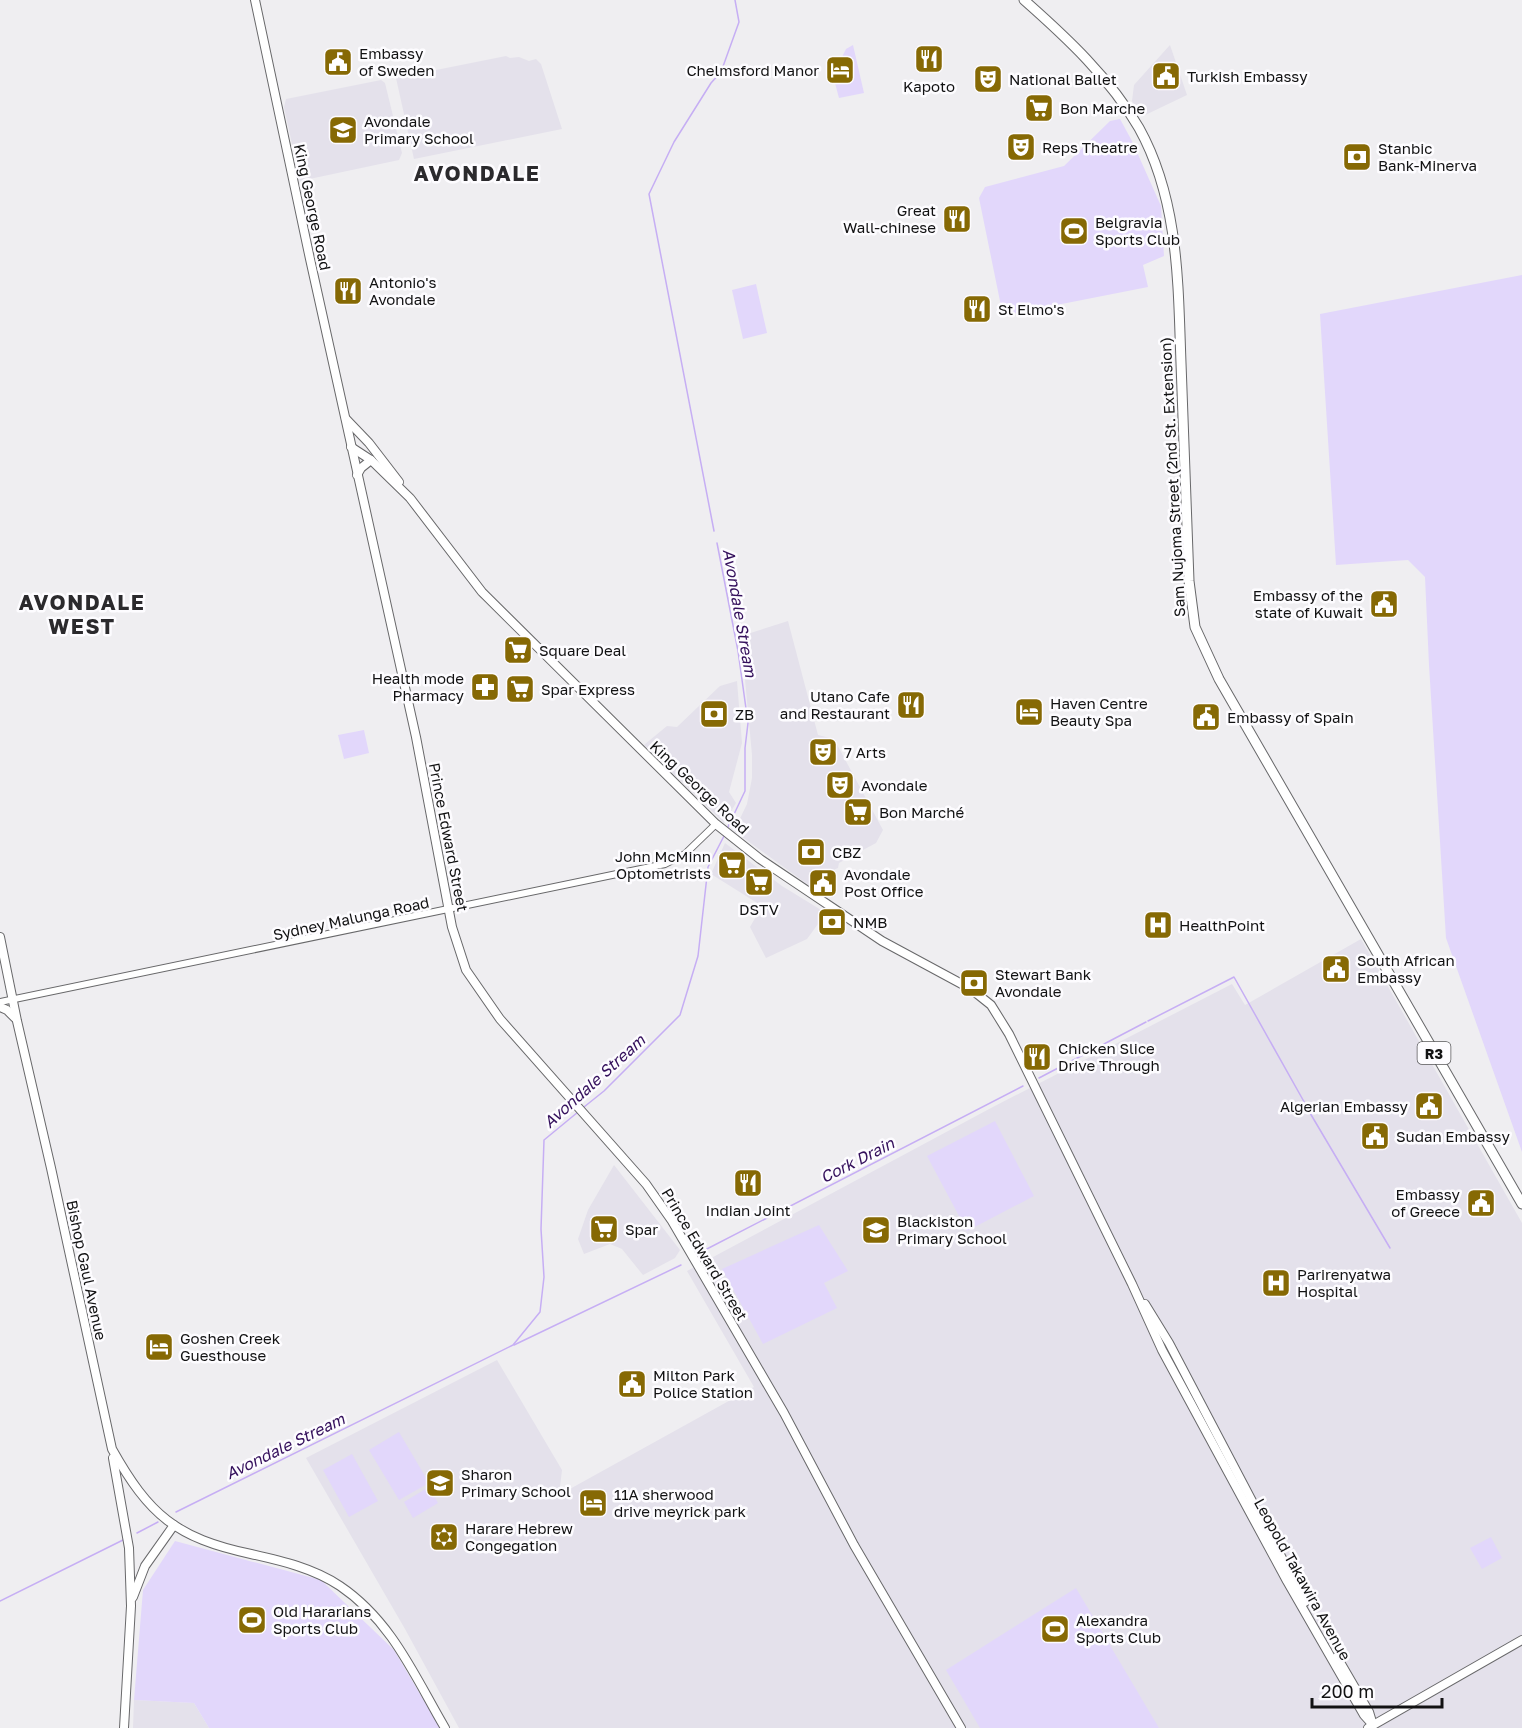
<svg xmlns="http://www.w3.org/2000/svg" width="1522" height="1728" viewBox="0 0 1522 1728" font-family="'Golos Text',sans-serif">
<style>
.built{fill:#e4e1eb}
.green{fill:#e2d7fb}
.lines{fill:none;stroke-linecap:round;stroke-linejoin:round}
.stream{stroke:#c6aef4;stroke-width:1.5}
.minor-casing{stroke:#68686a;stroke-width:8}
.major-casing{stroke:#68686a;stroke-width:10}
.highway-casing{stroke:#68686a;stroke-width:11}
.minor{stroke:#fff;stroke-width:6}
.major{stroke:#fff;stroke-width:8}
.highway{stroke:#fff;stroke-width:9}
.labels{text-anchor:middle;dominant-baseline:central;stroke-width:5;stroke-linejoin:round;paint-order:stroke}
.shield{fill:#fdfcff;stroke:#58585a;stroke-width:1.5}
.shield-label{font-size:14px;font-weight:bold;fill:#121213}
.poi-label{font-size:15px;fill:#121213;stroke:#fdfcff;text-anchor:start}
.street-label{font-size:15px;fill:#121213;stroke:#fdfcff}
.water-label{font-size:16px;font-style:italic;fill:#34105c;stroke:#fdfcff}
.district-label{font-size:21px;font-weight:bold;letter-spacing:1.5px;fill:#2b2a2d;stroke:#fdfcff}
</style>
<rect width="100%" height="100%" fill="#efeef1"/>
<g class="built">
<path d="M 1170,45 L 1187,95 L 1141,117 L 1132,101 L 1134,85 Z"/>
<path d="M 506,56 L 510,58 L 519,57 L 529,61 L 536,59 L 541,64 L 562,129 L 414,159 L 396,78 Z"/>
<path d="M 381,80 L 385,83 L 402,153 L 399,160 L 300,181 L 284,107 L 286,99 Z"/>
<path d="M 788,621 L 818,735 L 834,739 L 883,830 L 876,843 L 839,863 L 838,868 L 824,874 L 814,889 L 734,831 L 747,804 L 752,778 L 752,755 L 741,636 Z"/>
<path d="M 737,681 L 742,743 L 729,792 L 736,803 L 724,823 L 644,745 L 667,726 L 677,727 L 720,686 Z"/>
<path d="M 725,843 L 782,886 L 826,913 L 807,939 L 766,958 L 750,927 L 762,906 L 711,874 Z"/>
<path d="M 1361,939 L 1522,1223 L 1522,1728 L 459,1728 L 405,1629 L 306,1458 L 497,1360 L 562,1470 L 559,1495 L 754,1387 L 687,1271 L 991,1108 L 1232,984 L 1245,1005 Z"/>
<path d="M 614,1165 L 680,1250 L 675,1258 L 643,1275 L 622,1249 L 610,1244 L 584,1254 L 578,1239 L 588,1210 Z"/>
<path d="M 134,1700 L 194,1703 L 209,1728 L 133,1728 Z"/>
</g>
<g class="green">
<path d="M 853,45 L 864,93 L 839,98 L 835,83 L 831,79 L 846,49 Z"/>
<path d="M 1120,119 L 1132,141 L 1161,206 L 1164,256 L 1143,265 L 1148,287 L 1006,315 L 1001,306 L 979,198 L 985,187 L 1064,166 L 1110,121 Z"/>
<path d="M 1522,275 L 1522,1152 L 1446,938 L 1429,665 L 1425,577 L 1408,560 L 1336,565 L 1320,314 Z"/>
<path d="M 756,284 L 767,333 L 743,339 L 732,290 Z"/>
<path d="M 364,730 L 369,753 L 344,759 L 338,735 Z"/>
<path d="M 995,1121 L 1034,1196 L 967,1231 L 927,1156 Z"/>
<path d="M 819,1225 L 848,1271 L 824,1283 L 837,1308 L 763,1344 L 722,1269 Z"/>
<path d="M 399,1432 L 429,1483 L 399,1500 L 369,1450 Z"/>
<path d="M 352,1454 L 378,1501 L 349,1517 L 323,1470 Z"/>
<path d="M 429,1487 L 438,1503 L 413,1518 L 404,1502 Z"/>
<path d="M 1491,1537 L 1502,1558 L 1482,1569 L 1470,1548 Z"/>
<path d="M 175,1541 L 321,1580 L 394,1650 L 440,1728 L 209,1728 L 194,1703 L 134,1700 L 143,1590 Z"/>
<path d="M 1076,1588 L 1159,1728 L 980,1728 L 946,1670 Z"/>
</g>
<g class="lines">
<g class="stream">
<path d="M 714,531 L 649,194 L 674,142 L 711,83 L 721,72 L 739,22 L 735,0"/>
<path d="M 717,543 L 738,651 L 748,723 L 745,748 L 745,791 L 727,829"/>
<path d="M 1148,1021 L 1234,977 L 1307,1107"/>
<path d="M 1039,1078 L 1146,1022"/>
<path d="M 584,1107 L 604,1091 L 680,1015 L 698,956 L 708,867 L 724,836"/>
<path d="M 1310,1113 L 1390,1248"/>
<path d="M 701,1252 L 1023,1086"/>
<path d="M 514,1345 L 681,1265"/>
<path d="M 176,1512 L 513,1345 L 540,1312 L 544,1277 L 541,1229 L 544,1140 L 578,1112"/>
<path d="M 137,1533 L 158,1522"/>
<path d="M 0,1601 L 123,1540"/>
</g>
<g class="minor-casing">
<path id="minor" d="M 0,1002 L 665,864 L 685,854 L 716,824"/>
</g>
<g class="major-casing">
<g id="major">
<path d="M 255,0 L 310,259 L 416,737 L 452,927 L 466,970 L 500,1019 L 646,1184 L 672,1221 L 784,1413 L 854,1545 L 961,1728"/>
<path d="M 346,419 L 369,443 L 399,482"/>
<path d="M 351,447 L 371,460 L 410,498 L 482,592 L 716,824 L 760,859 L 882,941 L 971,989 L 991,1005 L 1009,1034 L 1132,1284 L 1162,1350 L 1287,1581 L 1364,1715 L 1373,1725"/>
<path d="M 357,475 L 361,468 L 371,460"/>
<path d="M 0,937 L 17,1021 L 51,1168 L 112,1449 C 149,1515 176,1538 251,1554 C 282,1561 313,1568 340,1586 C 392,1621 415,1677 445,1728"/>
<path d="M 0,1007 L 7,1010 L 15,1018"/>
<path d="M 1145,1304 L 1169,1343 L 1305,1602"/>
<path d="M 113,1458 L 129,1548 L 131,1606 L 124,1728"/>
<path d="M 133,1597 L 145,1566 L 174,1525"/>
<path d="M 1337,1657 L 1369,1712 L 1372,1722"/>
<path d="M 1368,1728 L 1522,1640"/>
</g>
</g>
<g class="highway-casing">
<path id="highway" d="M 1024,0 C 1067,38 1110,78 1139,128 C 1179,200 1178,283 1181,363 C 1184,435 1186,508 1189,581 L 1195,627 L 1219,679 L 1522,1204"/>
</g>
<use href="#minor" class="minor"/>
<use href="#major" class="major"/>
<use href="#highway" class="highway"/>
</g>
<defs>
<g id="restaurant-square" transform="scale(1.5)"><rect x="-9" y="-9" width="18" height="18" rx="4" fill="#866904" stroke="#fdfcff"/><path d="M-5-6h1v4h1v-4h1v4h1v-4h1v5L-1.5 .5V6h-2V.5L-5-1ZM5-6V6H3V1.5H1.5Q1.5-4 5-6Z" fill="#fff"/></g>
<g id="civic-square" transform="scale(1.5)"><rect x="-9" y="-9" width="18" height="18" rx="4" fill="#866904" stroke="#fdfcff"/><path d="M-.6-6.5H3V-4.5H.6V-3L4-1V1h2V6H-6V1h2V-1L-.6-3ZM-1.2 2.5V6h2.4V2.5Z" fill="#fff"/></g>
<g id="hotel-square" transform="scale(1.5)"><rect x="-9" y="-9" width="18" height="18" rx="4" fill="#866904" stroke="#fdfcff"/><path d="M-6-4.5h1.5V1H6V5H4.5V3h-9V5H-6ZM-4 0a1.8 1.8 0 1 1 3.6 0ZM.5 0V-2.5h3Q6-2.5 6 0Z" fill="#fff"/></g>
<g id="theatre-square" transform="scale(1.5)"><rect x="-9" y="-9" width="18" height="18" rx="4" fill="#866904" stroke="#fdfcff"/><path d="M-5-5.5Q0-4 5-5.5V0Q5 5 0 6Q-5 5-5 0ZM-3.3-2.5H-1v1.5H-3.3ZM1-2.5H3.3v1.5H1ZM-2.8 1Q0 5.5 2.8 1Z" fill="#fff"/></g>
<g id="supermarket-square" transform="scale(1.5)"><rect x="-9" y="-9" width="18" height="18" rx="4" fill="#866904" stroke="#fdfcff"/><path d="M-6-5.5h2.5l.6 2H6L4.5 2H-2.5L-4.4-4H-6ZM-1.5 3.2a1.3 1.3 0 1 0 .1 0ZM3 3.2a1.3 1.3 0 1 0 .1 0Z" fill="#fff"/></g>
<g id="school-square" transform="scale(1.5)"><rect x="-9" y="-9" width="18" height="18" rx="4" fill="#866904" stroke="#fdfcff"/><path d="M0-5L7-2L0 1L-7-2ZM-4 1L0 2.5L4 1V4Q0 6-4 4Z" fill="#fff"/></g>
<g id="bank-square" transform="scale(1.5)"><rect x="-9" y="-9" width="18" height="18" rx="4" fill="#866904" stroke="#fdfcff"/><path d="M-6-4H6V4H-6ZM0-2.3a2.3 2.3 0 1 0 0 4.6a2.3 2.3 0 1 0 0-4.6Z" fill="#fff"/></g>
<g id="stadium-square" transform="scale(1.5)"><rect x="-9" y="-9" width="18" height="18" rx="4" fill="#866904" stroke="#fdfcff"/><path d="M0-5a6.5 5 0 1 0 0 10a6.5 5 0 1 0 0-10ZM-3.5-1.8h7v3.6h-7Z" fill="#fff"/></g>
<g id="pharmacy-square" transform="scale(1.5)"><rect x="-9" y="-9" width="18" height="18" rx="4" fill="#866904" stroke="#fdfcff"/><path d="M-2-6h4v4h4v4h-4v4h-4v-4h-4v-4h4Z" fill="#fff"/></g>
<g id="hospital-square" transform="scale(1.5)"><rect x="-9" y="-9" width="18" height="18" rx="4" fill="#866904" stroke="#fdfcff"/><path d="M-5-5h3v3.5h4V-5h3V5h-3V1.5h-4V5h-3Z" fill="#fff"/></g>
<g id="synagogue-square" transform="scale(1.5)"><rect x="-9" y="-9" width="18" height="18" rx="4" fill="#866904" stroke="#fdfcff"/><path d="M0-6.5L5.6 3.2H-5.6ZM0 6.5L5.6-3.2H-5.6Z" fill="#fff"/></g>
</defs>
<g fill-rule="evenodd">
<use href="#restaurant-square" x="929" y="59"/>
<use href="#civic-square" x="338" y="62"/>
<use href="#hotel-square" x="840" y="70"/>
<use href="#civic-square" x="1166" y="76"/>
<use href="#theatre-square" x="988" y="79"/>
<use href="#supermarket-square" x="1039" y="108"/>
<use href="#school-square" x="343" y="130"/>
<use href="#theatre-square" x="1021" y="147"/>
<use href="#bank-square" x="1357" y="157"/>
<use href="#restaurant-square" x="957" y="219"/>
<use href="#stadium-square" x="1074" y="231"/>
<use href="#restaurant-square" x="348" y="291"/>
<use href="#restaurant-square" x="977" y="309"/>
<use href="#civic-square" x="1384" y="604"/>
<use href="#supermarket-square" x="518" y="650"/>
<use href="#pharmacy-square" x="485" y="687"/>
<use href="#supermarket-square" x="520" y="689"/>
<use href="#restaurant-square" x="911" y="705"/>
<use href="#hotel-square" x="1029" y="712"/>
<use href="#bank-square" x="714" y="714"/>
<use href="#civic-square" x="1206" y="717"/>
<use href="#theatre-square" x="823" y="752"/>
<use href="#theatre-square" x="840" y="785"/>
<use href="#supermarket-square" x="858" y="812"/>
<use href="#bank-square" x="811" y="852"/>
<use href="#supermarket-square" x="732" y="865"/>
<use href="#supermarket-square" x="759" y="882"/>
<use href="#civic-square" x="823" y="883"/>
<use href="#bank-square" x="832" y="922"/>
<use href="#hospital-square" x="1158" y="925"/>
<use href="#civic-square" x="1336" y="969"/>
<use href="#bank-square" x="974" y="983"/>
<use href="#restaurant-square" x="1037" y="1057"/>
<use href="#civic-square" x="1429" y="1106"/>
<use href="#civic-square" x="1375" y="1136"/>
<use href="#restaurant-square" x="748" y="1183"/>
<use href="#civic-square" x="1481" y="1203"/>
<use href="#supermarket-square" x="604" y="1229"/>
<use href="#school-square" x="876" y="1230"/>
<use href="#hospital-square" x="1276" y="1283"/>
<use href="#hotel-square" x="159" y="1347"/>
<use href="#civic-square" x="632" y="1384"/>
<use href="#school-square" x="440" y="1483"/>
<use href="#hotel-square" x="593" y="1503"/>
<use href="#synagogue-square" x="444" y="1537"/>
<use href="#stadium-square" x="252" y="1620"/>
<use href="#stadium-square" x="1055" y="1629"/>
</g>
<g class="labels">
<rect class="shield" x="1417.5" y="1042" width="33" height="22" rx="4.5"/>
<g class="shield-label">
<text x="1434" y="1053">R3</text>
</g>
<g class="poi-label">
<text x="359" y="53">Embassy<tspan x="359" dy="17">of Sweden</tspan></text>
<text x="819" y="70" text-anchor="end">Chelmsford Manor</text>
<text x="1187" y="76">Turkish Embassy</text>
<text x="1009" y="79">National Ballet</text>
<text x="929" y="86" text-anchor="middle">Kapoto</text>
<text x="1060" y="108">Bon Marche</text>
<text x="364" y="121">Avondale<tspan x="364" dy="17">Primary School</tspan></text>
<text x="1042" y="147">Reps Theatre</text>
<text x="1378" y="148">Stanbic<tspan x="1378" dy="17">Bank-Minerva</tspan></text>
<text x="936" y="210" text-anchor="end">Great<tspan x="936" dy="17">Wall-chinese</tspan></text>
<text x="1095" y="222">Belgravia<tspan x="1095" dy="17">Sports Club</tspan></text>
<text x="369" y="282">Antonio's<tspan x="369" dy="17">Avondale</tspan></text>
<text x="998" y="309">St Elmo's</text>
<text x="1363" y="595" text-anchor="end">Embassy of the<tspan x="1363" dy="17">state of Kuwait</tspan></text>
<text x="539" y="650">Square Deal</text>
<text x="464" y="678" text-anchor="end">Health mode<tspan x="464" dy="17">Pharmacy</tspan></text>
<text x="541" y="689">Spar Express</text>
<text x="890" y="696" text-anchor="end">Utano Cafe<tspan x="890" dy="17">and Restaurant</tspan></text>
<text x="1050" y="703">Haven Centre<tspan x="1050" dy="17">Beauty Spa</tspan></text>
<text x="735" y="714">ZB</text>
<text x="1227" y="717">Embassy of Spain</text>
<text x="844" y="752">7 Arts</text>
<text x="861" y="785">Avondale</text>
<text x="879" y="812">Bon Marché</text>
<text x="832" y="852">CBZ</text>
<text x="711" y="856" text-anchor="end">John McMinn<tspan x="711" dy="17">Optometrists</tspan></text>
<text x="844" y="874">Avondale<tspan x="844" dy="17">Post Office</tspan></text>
<text x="759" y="909" text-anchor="middle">DSTV</text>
<text x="853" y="922">NMB</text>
<text x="1179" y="925">HealthPoint</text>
<text x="1357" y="960">South African<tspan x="1357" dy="17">Embassy</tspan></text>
<text x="995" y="974">Stewart Bank<tspan x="995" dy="17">Avondale</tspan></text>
<text x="1058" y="1048">Chicken Slice<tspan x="1058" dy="17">Drive Through</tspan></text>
<text x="1408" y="1106" text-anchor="end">Algerian Embassy</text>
<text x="1396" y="1136">Sudan Embassy</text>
<text x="1460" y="1194" text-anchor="end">Embassy<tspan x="1460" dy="17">of Greece</tspan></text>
<text x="748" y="1210" text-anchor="middle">Indian Joint</text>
<text x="897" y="1221">Blackiston<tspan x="897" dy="17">Primary School</tspan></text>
<text x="625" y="1229">Spar</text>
<text x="1297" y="1274">Parirenyatwa<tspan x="1297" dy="17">Hospital</tspan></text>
<text x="180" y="1338">Goshen Creek<tspan x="180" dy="17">Guesthouse</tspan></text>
<text x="653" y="1375">Milton Park<tspan x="653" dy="17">Police Station</tspan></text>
<text x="461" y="1474">Sharon<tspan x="461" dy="17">Primary School</tspan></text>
<text x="614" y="1494">11A sherwood<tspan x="614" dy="17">drive meyrick park</tspan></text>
<text x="465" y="1528">Harare Hebrew<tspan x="465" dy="17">Congegation</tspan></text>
<text x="273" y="1611">Old Hararians<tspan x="273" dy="17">Sports Club</tspan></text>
<text x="1076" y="1620">Alexandra<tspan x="1076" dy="17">Sports Club</tspan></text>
</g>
<g class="street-label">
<text transform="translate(313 207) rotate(78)">King George Road</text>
<text transform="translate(1172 477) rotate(-93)">Sam Nujoma Street (2nd St. Extension)</text>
<text transform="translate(700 787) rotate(43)">King George Road</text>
<text transform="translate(449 837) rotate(79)">Prince Edward Street</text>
<text transform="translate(351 918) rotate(-12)">Sydney Malunga Road</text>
<text transform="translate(705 1254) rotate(59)">Prince Edward Street</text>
<text transform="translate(87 1270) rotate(78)">Bishop Gaul Avenue</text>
<text transform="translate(1303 1579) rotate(61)">Leopold Takawira Avenue</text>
</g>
<g class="water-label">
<text transform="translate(740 613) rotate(80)">Avondale Stream</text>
<text transform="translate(594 1081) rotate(-42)">Avondale Stream</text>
<text transform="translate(857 1160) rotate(-27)">Cork Drain</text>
<text transform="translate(285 1446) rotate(-26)">Avondale Stream</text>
</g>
<g class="district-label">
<text x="477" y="173">AVONDALE</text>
<text x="82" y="602">AVONDALE<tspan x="82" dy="24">WEST</tspan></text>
</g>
</g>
<path d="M1312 1698v9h130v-9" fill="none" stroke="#121213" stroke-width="3"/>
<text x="1321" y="1698" font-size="18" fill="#121213" stroke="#fdfcff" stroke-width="4.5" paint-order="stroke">200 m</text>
</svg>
